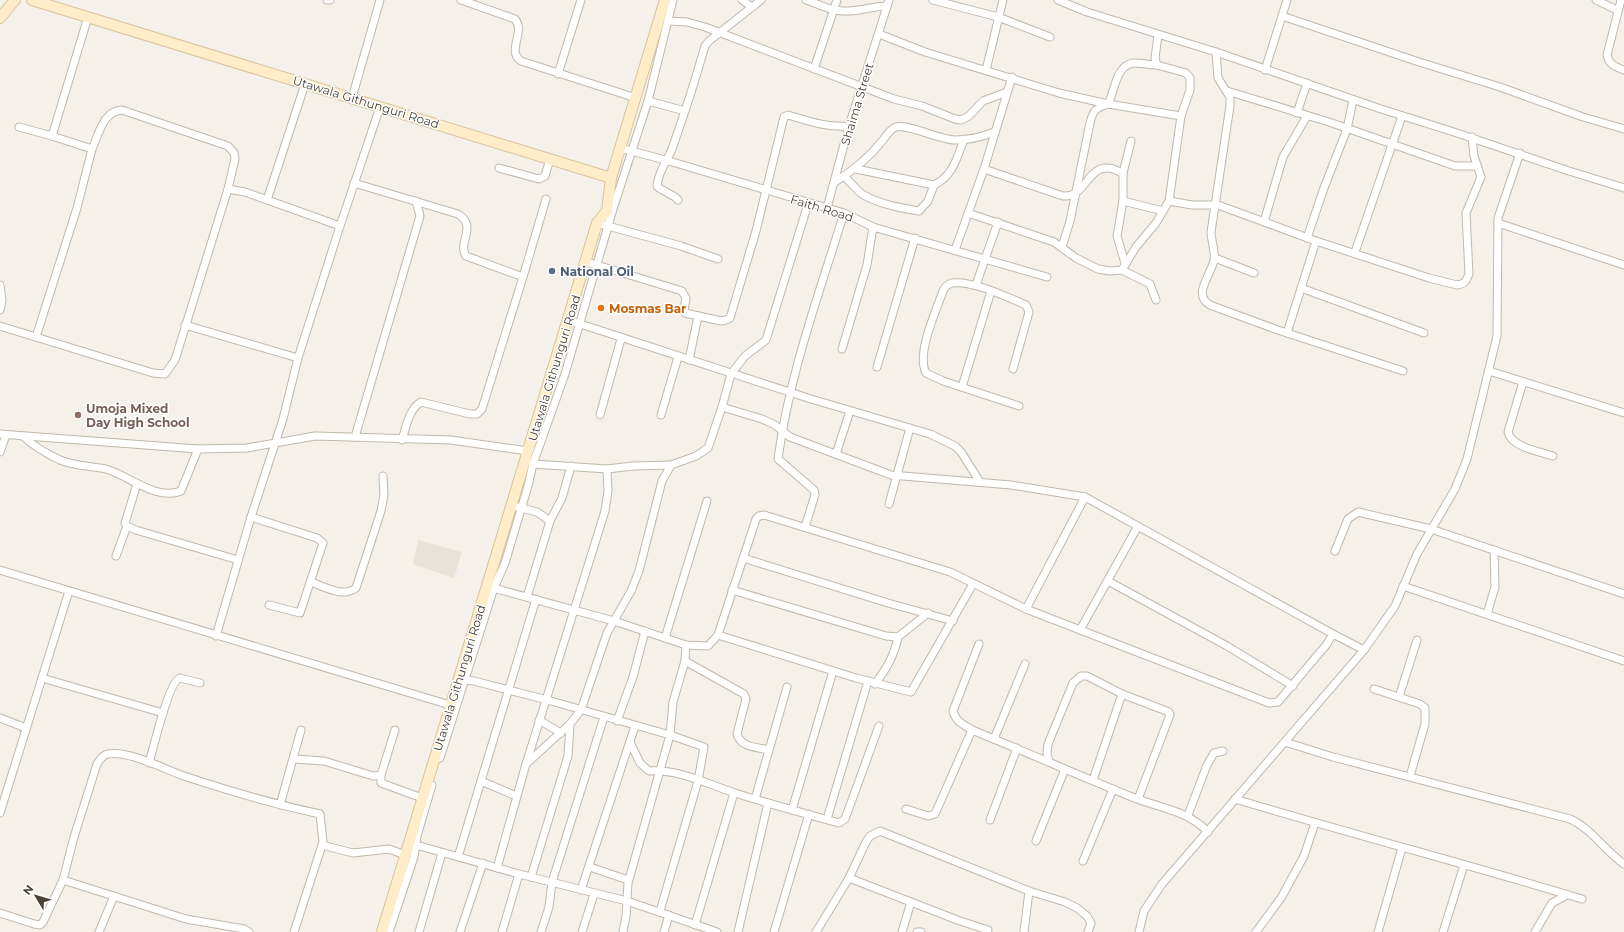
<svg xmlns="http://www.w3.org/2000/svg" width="1624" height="932" viewBox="0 0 1624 932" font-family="Montserrat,sans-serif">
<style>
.residential{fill:#e9e2d8}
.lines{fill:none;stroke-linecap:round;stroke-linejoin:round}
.street-casing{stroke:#c1b8ac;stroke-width:9}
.secondary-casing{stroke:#d9c39b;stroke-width:12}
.street{stroke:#fff;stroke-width:7}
.secondary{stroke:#ffedca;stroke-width:10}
.service-dot{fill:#5c6f8a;stroke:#fff;stroke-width:1.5}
.food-dot{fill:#e8710a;stroke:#fff;stroke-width:1.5}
.education-dot{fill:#8d6e63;stroke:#fff;stroke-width:1.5}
.labels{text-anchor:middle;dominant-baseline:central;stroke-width:3;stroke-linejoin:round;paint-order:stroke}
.street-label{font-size:12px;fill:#494138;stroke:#fff}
.service-label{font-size:12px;font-weight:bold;fill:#4e5e75;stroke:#fff;text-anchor:start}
.food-label{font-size:12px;font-weight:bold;fill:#c56008;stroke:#fff;text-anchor:start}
.education-label{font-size:12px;font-weight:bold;fill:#785e54;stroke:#fff;text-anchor:start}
</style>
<rect width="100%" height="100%" fill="#f5f1ea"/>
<path class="residential" d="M 418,540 L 462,552 L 454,578 L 413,564 Z"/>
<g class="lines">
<g class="street-casing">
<g id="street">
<path d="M 327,0 L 330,0"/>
<path d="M 461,0 L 515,19 C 526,32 506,51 521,61 L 636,98"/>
<path d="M 742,0 L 752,7"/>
<path d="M 806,0 C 819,4 830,11 843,11 C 858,12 872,6 887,6"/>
<path d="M 933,0 L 998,17 L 1050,37"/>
<path d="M 1058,0 L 1087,12 L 1216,52 L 1378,108 L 1457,133 L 1569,171 L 1624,188"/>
<path d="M 1596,0 L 1617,10"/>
<path d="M 1621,0 L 1607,55 C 1609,65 1616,67 1624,70"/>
<path d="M 1282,16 L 1419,62 L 1500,87 L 1583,117 L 1624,129"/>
<path d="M 668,21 L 687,22 L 705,27 L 894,99 L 922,106 L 955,119 L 961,120 L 969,116 L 983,101 L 1007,92"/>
<path d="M 879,34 L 925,52 L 1059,93 L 1108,104 L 1181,116"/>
<path d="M 1216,52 L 1218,78 L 1230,97 L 1230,106 L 1211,232 C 1211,240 1216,254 1214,260 C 1211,275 1192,295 1210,305 L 1275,329 L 1403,371"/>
<path d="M 814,69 L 837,0"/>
<path d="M 986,70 L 1003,0"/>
<path d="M 1265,70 L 1287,0"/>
<path d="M 558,74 L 581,0"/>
<path d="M 1227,91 L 1329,122 L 1455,166 L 1477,166"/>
<path d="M 352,98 L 380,0"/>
<path d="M 648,101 L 685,111"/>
<path d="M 1297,113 L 1307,83"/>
<path d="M 19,127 L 52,136"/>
<path d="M 620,148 L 669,161 L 844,213 L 873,227 L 1047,277"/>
<path d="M 499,168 L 539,179 L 545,176 L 550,159"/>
<path d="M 856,169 L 934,185 C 953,176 957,158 964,139"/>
<path d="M 984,169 L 1063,196 C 1085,198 1088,166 1108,168 C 1114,168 1118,172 1123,173"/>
<path d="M 844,176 C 850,182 856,189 862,194 C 878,204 901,208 919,211 L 928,201 L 934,185"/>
<path d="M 835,182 C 854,170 869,158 883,140 C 886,136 890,129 896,127 C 906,123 940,140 955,140 C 969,140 982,137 994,132"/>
<path d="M 354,183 L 458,214 C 478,226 457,243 466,256 L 523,277 L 546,199"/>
<path d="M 228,189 L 245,192 L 340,226"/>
<path d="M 267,200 L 305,84"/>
<path d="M 678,200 L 675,197 L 659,188 L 657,186 C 658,172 667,161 672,149 C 684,115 695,81 705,46 L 709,41 L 761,0"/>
<path d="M 1123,201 L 1163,211"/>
<path d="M 1169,201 L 1192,205 L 1218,205 L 1316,241 L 1429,278 L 1457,285 C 1465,284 1466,281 1469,274 L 1466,213 L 1481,177 L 1474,156 L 1472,137"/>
<path d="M 827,208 L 849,126 L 889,0"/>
<path d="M 968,213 L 1054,242 L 1076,258 L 1098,269 L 1110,271 L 1122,270 L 1150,284 L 1156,300"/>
<path d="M 1264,222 L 1283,157 L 1307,116"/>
<path d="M 597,223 L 681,246 L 718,259"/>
<path d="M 1498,223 L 1624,265"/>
<path d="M 1307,238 L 1324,188 L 1347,129 L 1353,100"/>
<path d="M 1062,247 L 1070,221 L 1090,123 C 1093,110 1096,108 1108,104 C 1115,92 1115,65 1134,63 C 1142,63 1150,65 1157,65"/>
<path d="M 955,250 L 984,169 L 1012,77"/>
<path d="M 1355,252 L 1402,116"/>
<path d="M 1215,258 L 1254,273"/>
<path d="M 587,262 L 682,291 L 686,298 L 684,311 L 685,313 L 721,321 L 726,320 L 730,318 L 756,231 L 784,117 L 788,115 C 808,121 828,128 849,126"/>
<path d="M 1125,263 L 1117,236 L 1123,201 L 1123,173 L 1131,141"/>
<path d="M 1122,270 L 1136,247 L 1156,223 L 1169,201 L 1181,116 L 1190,90 L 1190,78 L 1186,73 L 1157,65 L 1155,58 L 1158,35"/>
<path d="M 0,285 L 2,301 L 0,310"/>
<path d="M 976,285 L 998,222"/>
<path d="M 1301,288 L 1424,333"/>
<path d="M 568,320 L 811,399 L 930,434 L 955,446 L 961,452 L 980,482"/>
<path d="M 185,325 L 298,358"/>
<path d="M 0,326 L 153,373 L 165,374 L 175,360 L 228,189 L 235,159 L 234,153 L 228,146 L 122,110 C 103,111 99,134 92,149 L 52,136 L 88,17"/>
<path d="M 1287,333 L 1316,241"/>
<path d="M 36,337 L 77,208 L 92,149"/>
<path d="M 842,349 L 867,265 L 873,227"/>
<path d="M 689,360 L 698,316"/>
<path d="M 877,367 L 915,238"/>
<path d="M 1013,369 L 1029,312 L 1026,305 C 1007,297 972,280 952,283 C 948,284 945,287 943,291 C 936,311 916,354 926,373 L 943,381 L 1019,406"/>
<path d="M 1489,371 L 1624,413"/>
<path d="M 1523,382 L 1508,432 C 1511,447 1541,452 1553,456"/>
<path d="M 962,387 L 991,291"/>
<path d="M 722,407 L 762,419 L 775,425 L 790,437 L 891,475 L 1011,485 L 1085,497 L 1333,634"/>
<path d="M 600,415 L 621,339"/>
<path d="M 661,415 L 678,357"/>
<path d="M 0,434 L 198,449 L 247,448 L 315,436 L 451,440 L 528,451"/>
<path d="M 24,437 C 35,447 47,454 60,460 C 74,466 91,466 106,469 C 130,476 156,501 181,491 L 198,449"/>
<path d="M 355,437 L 420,216 L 416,201"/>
<path d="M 402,440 C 406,427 409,409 421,402 L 470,414 L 477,414 L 482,409 L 523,277"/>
<path d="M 0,452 L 6,435"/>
<path d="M 836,454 L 850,411"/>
<path d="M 533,464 L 607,469 L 633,466 L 671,465"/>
<path d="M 889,504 L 910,428"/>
<path d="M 517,507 L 537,512 L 550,521 L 527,597"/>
<path d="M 251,517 L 317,538 L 323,543 L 300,613 L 269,605"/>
<path d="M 550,521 L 562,498 L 571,466"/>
<path d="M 127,526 L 136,530 L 238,560"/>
<path d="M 805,527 L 815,495 L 814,490 L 778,459 C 789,375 819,294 844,213"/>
<path d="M 1335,551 L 1348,519 L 1358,512 L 1431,529 L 1624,594"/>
<path d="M 116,556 L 127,526 L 125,523 L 137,484"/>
<path d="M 743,558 L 888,603 L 953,621"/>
<path d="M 0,570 L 450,705"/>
<path d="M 1108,581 L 1227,646 L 1293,686"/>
<path d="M 311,582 C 325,587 343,598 356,588 L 381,511 L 384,495 L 383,476"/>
<path d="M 486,586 L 614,621 L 686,645 L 708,646 L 718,635 L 756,519 L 759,516 L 764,515 L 950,572 L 1026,609 L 1269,703 L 1278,702 L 1327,644 L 1333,634 L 1364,650"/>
<path d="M 1403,586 L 1624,661"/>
<path d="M 732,590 L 886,636 L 898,637"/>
<path d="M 1026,609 L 1085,497"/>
<path d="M 1487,614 L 1495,587 L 1494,550"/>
<path d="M 1080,630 L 1138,526"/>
<path d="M 718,635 L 856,678 L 911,692 L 973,584"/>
<path d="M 216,636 L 251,517 L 283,419 L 298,358 L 340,226 L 380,107"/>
<path d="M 665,638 L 707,501"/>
<path d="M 979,644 L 953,711 C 956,722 963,724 972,730 C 1026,752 1078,775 1132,797 C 1159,808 1187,810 1208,832"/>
<path d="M 685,661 L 744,694 L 746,699 L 737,734 C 741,748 757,747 769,750"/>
<path d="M 42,678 L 163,713"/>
<path d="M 462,680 L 474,681 L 551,701 L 670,735 L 704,747 L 698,781 L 660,911"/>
<path d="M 875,684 C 887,668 894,656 898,637 L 928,613"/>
<path d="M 1374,689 L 1420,704 L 1425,708 L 1425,724 L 1410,776"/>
<path d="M 1399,697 L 1417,640"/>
<path d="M 0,718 L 26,728"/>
<path d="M 539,720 L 561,733"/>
<path d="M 617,721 L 633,677 L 645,631"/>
<path d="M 994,739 L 1025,664"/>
<path d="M 630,742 L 640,763 L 649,771 C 679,769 707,784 735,793 C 769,804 804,813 839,823 L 845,819 L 879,726"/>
<path d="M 1285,742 L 1333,757 L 1570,819 C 1591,828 1605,851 1624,864"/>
<path d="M 440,758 L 494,588 L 505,563 L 528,486 L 533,464 L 565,374 L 613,209 L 648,101 L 673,0"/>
<path d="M 294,759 L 324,761 L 373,776 L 381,775 L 381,783 L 422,798"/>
<path d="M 1049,762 L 1047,753 L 1048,744 L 1073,683 L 1081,676 L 1087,676 L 1122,694 L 1169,712 L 1170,715 L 1138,799"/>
<path d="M 149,763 C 153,749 169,681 180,678 L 200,683"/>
<path d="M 526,764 L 570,724 L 581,710 L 607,633 L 631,591 L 639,571 L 662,481 L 671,465 L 696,456 L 708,448 L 722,407 L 731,374 L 745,356 L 766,340 L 808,204"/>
<path d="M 381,775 L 395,730"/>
<path d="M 1093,780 L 1122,694"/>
<path d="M 481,781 L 516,796"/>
<path d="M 755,799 L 787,687"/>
<path d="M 1235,799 C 1351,834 1467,864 1582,899"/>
<path d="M 280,805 L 301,730"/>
<path d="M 906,809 L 928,816 L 935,814 L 972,730"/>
<path d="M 792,810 L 833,671"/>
<path d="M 0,813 L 69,591"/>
<path d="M 1188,815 L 1207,765 L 1214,753 L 1223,751"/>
<path d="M 827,819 L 868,681"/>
<path d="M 990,820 L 1017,748"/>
<path d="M 1036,841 L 1065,769"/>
<path d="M 413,843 L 416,845 L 519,874 L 627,901 L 717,932"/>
<path d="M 322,845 L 353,853 L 389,849 L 405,855"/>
<path d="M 458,857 L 536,599"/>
<path d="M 1083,861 L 1113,789"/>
<path d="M 590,867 L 628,880"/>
<path d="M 497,868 L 526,764 L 605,511 L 608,491 L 607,469"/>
<path d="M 531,877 L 568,756 L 570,724"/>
<path d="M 849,878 L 960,921 L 988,930"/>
<path d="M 63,880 L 186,919 L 244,929 L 249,932"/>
<path d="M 581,890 L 635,726"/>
<path d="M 0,913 L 34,924 L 40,925 L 43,922 L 63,880 L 74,837 L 97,764 C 100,760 102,755 108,754 C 128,750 164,769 184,776 C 229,791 274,804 320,814 L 323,842 L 294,932"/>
<path d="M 695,925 L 734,793"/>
<path d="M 99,932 L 114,896"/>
<path d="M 389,932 L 414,857 L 417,836 L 432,785"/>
<path d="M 419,932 L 442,853"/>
<path d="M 460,932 L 483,863"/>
<path d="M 502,932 L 519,874"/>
<path d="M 541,932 L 549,907 L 552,882 L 604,717"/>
<path d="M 582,932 L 594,894"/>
<path d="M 623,932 L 626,916 L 628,883 L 670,735 L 673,702 L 685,661 L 686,645"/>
<path d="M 664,932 L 669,915"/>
<path d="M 738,932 L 768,803"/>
<path d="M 774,932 L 809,814"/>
<path d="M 816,932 L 849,878 L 866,842 L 870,836 L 880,831 L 1029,891 L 1065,902 L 1077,908 L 1087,916 L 1091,923 L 1088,932"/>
<path d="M 902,932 L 911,902"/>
<path d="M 917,932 L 921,932"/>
<path d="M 1024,932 L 1029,891"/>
<path d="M 1139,932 L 1144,911 L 1162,884 L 1364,650 L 1395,606 L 1417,554 L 1455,489 L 1467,459 L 1497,336 L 1498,218 L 1520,153"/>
<path d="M 1256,932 L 1281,898 L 1304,856 L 1315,823"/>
<path d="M 1378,932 L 1402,848"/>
<path d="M 1443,932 L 1464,865"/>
<path d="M 1535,932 L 1552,903 L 1567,895"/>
</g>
</g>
<g class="secondary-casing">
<g id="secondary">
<path d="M 32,0 L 611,178"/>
<path d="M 0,18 L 15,0"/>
<path d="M 382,932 L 597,223 L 607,211 L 611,178 L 665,0"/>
</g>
</g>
<use href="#street" class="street"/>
<use href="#secondary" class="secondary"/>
</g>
<circle class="service-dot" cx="552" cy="271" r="4"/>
<circle class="food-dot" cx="601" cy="308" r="4"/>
<circle class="education-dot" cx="78" cy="415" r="4"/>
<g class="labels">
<g class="street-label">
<text transform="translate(366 102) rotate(17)">Utawala Githunguri Road</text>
<text transform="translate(857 104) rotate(-73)">Shaima Street</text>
<text transform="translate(822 208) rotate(17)">Faith Road</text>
<text transform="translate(554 368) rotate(-73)">Utawala Githunguri Road</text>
<text transform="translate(459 678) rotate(-73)">Utawala Githunguri Road</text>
</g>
<g class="service-label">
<text x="560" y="271">National Oil</text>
</g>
<g class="food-label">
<text x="609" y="308">Mosmas Bar</text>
</g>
<g class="education-label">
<text x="86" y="408">Umoja Mixed<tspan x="86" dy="14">Day High School</tspan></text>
</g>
</g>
<g transform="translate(36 896) rotate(308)" stroke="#ffffff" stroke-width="3" paint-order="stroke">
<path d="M0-3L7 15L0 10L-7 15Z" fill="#494138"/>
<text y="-6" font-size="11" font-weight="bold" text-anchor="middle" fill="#494138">N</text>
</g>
</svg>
